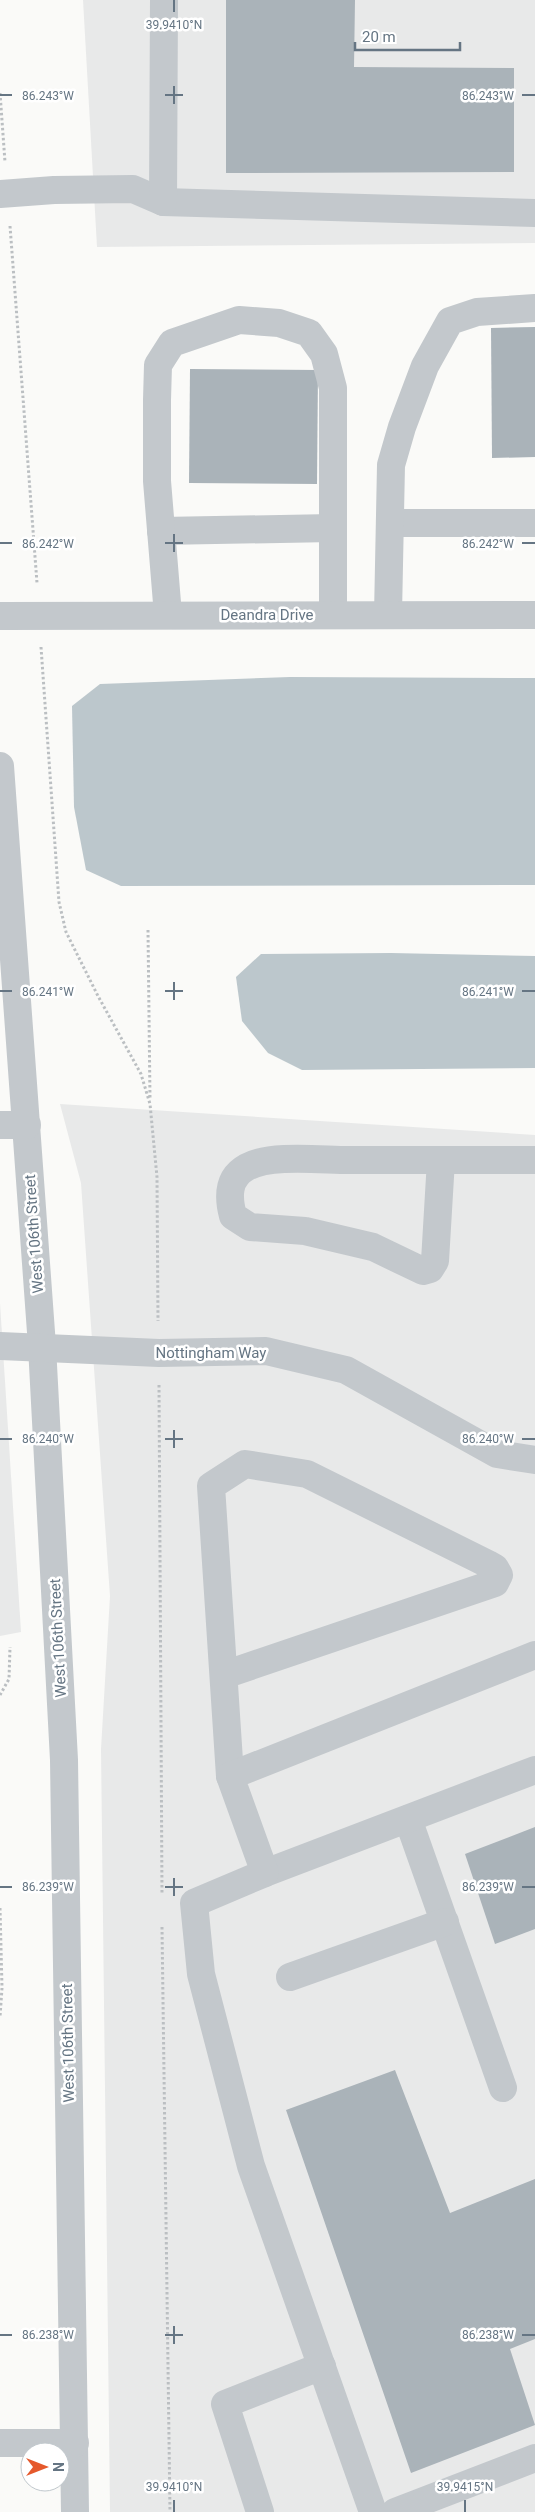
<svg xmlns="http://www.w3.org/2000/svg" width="535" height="2512" viewBox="0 0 535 2512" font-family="Roboto,sans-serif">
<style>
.built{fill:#e8e9e9}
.water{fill:#bcc7cc}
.building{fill:#aab3b9}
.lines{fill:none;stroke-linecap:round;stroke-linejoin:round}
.path{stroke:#bbbfc2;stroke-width:3;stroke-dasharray:2.5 2.5;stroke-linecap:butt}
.minor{stroke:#c3c8cc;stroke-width:28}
.ticks{fill:none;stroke:#657583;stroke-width:2}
.labels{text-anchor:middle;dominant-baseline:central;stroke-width:5;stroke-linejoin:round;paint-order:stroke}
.street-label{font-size:15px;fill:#657583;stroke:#fff}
.ticks-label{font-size:12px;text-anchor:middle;fill:#657583;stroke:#fff;stroke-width:5;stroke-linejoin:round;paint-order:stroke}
</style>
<rect width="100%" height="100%" fill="#fafaf8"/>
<g class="built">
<path d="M 83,0 L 535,0 L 535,243 L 97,247 Z"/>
<path d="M 60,1104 L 535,1135 L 535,2512 L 110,2512 L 101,1749 L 110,1596 L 81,1183 Z"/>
<path d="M 0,1303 L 21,1632 L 0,1636 Z"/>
</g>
<g class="water">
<path d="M 290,677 L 535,678 L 535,885 L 121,886 L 86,870 L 74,807 L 72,706 L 100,684 Z"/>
<path d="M 391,953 L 535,956 L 535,1068 L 302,1070 L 268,1053 L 242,1021 L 236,977 L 261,954 Z"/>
</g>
<g class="building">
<path d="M 226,0 L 355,0 L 354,67 L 514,68 L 514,172 L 226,173 Z"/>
<path d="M 535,327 L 535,457 L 492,458 L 491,328 Z"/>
<path d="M 190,369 L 318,370 L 317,484 L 189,483 Z"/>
<path d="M 535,1827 L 535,1929 L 495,1944 L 465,1854 Z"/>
<path d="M 395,2070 L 450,2213 L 535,2179 L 535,2339 L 510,2349 L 535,2425 L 411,2473 L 286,2110 Z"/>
</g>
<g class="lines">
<g class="path">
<path d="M 0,93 L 5,162"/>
<path d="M 10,226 L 37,583"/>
<path d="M 41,647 L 59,902 L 66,932 L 98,996 L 141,1074 L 150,1104 L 157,1177 L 158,1321"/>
<path d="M 148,930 L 150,1099"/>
<path d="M 159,1385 L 162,1894"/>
<path d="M 0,1695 L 9,1679 L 10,1647"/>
<path d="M 0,1908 L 2,1988 L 0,2017"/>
<path d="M 162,1927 L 170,2512"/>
</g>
<g class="minor">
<path d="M 0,194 L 54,190 L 133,189 L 163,202 L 535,213"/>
<path d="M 163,202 L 164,0"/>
<path d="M 390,523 L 535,523"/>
<path d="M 161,531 L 333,528"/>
<path d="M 168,615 L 157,481 L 157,400 L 158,365 L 172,343 L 239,320 L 279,323 L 309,333 L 324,354 L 333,388 L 333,615"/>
<path d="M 388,615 L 391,465 L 402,427 L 425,366 L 450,321 L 477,312 L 535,308"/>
<path d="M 0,616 L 535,615"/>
<path d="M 0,766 L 42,1346 L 64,1760 L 75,2512"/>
<path d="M 0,1125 L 27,1125"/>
<path d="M 441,1160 L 435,1261 L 430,1269 L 423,1271 L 373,1247 L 305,1231 L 250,1227 L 233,1216 C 228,1197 227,1178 247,1167 C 271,1154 321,1160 349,1160 C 411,1160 473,1160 535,1160"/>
<path d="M 0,1346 L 159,1353 L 266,1351 L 346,1370 L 497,1454 L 535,1460"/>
<path d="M 224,1675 L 495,1583 L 499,1575 L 495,1568 L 488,1564 L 307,1474 L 245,1464 L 211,1486 L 230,1776"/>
<path d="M 408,1819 L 503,2088"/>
<path d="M 265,1873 L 535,1770"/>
<path d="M 290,1977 L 445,1922"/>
<path d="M 0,2443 L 75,2443"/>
<path d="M 260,2512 L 225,2404 L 322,2366"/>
<path d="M 373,2512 L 251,2166 L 201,1974 L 194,1903 L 265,1873 L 230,1776 L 535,1655"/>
<path d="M 395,2512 L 535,2458"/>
</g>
</g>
<path class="ticks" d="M 174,0 L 174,12M 174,86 L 174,104M 0,95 L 12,95M 165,95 L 183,95M 522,95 L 535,95M 174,534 L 174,552M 0,543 L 12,543M 165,543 L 183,543M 522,543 L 535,543M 174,982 L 174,1000M 0,991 L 12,991M 165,991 L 183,991M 522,991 L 535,991M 174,1430 L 174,1448M 0,1439 L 12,1439M 165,1439 L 183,1439M 522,1439 L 535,1439M 174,1878 L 174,1896M 0,1887 L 12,1887M 165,1887 L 183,1887M 522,1887 L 535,1887M 174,2326 L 174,2344M 0,2335 L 12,2335M 165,2335 L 183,2335M 522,2335 L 535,2335M 174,2500 L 174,2512M 465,2500 L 465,2512"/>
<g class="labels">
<g class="street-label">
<text x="267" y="615">Deandra Drive</text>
<text transform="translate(34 1234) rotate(-94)">West 106th Street</text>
<text x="211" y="1353">Nottingham Way</text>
<text transform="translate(58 1638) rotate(-93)">West 106th Street</text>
<text transform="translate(68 2043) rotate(-91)">West 106th Street</text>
</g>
</g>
<g class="ticks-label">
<text x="174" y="29">39.9410°N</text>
<text x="488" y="100">86.243°W</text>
<text x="48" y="100">86.243°W</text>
<text x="48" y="548">86.242°W</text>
<text x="488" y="548">86.242°W</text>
<text x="488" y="996">86.241°W</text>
<text x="48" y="996">86.241°W</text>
<text x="488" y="1443">86.240°W</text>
<text x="48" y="1443">86.240°W</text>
<text x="488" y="1891">86.239°W</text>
<text x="48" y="1891">86.239°W</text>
<text x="488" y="2339">86.238°W</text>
<text x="48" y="2339">86.238°W</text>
<text x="174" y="2491">39.9410°N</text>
<text x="465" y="2491">39.9415°N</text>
</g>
<g transform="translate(45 2467) rotate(90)"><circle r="24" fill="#ffffff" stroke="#c1c8cd"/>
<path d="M0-4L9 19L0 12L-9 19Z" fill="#e5592c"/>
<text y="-8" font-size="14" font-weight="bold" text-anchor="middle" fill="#657583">N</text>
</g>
<path d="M355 42v8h105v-8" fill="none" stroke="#657583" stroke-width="2.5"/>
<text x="362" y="42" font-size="15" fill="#657583" stroke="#ffffff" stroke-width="4" paint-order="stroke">20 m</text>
</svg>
